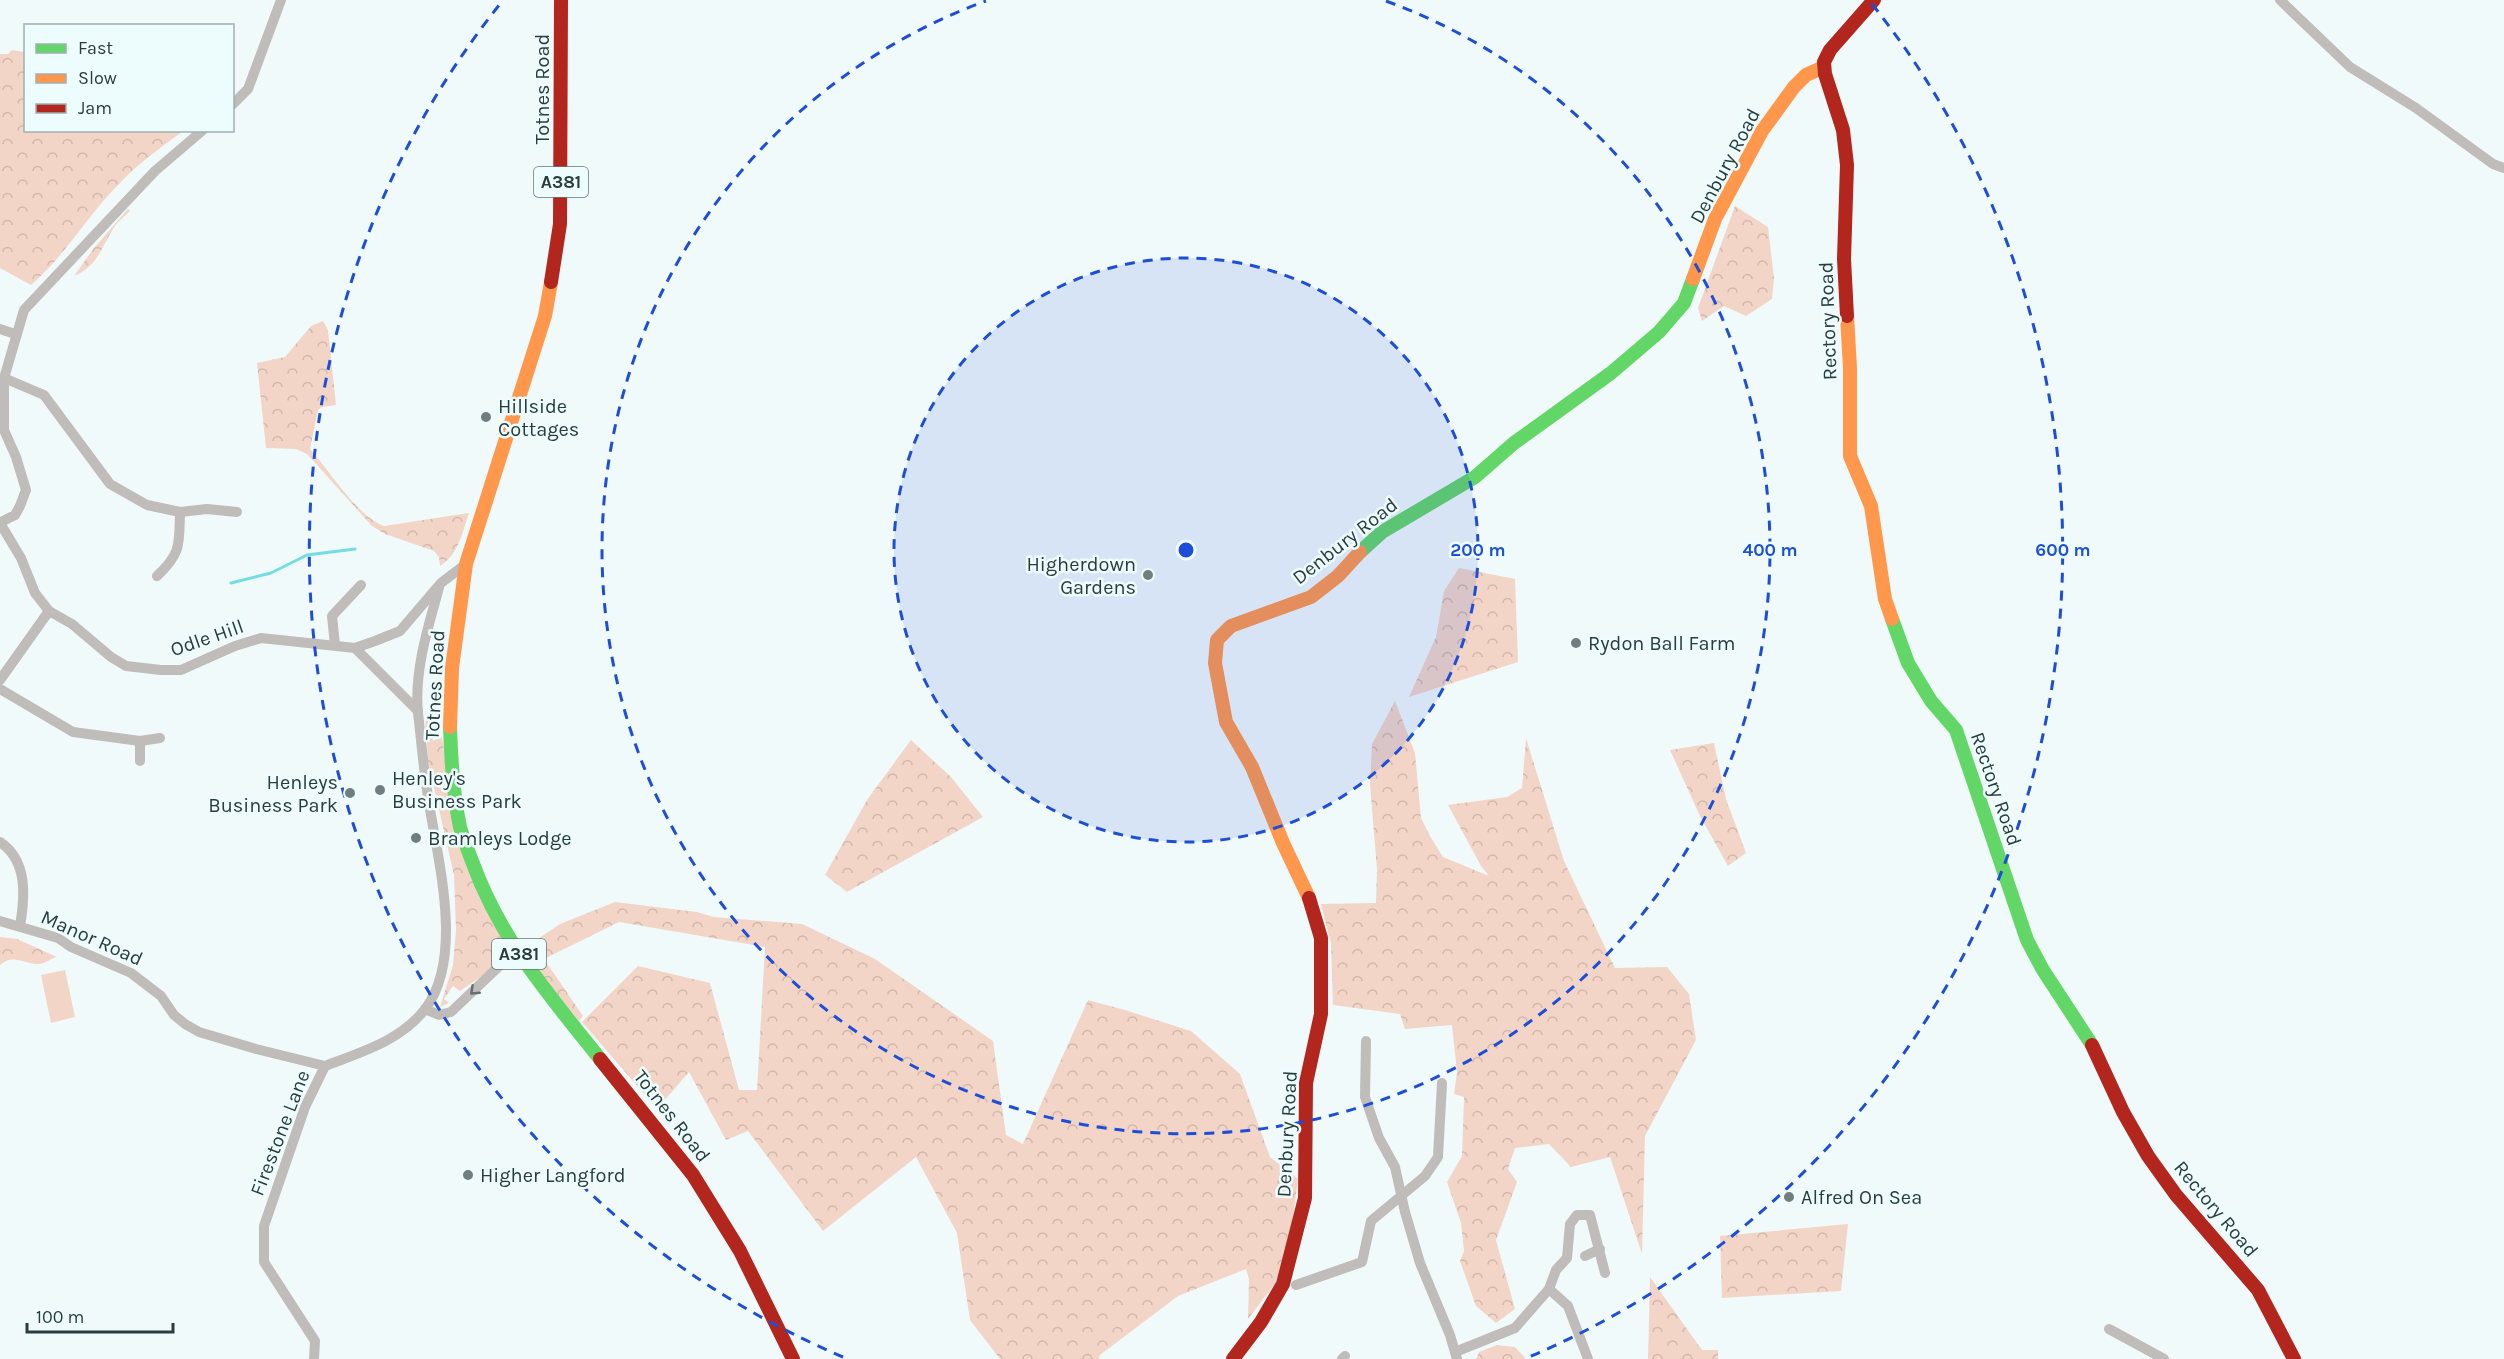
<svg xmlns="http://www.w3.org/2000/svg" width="2504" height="1359" viewBox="0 0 2504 1359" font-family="Karla,sans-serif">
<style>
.grass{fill:#f3d5c7}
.forest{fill:url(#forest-crowns)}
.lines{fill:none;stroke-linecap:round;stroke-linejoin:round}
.stream{stroke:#72dde2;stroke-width:3}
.street{stroke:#bfbcba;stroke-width:10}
.fast{stroke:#63d668;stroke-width:14}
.slow{stroke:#ff974d;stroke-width:14}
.jam{stroke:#b3261e;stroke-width:14}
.oneway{stroke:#666f6f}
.ring{fill:none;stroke:#1d4ed8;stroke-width:3;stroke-dasharray:10 8}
.poi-dot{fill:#707e7f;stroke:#edfdfe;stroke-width:2}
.labels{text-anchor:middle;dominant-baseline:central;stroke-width:5;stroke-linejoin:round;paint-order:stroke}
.shield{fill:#edfdfe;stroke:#657677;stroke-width:1.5}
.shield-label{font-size:18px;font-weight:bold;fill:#2b3c3d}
.street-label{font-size:20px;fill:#2b3c3d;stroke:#edfdfe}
.poi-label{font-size:20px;fill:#2b3c3d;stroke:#edfdfe;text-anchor:start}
.centre{fill:#1d4ed8;stroke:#edfdfe;stroke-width:3}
.ring-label{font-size:18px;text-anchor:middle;font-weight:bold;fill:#1d4ed8;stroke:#edfdfe;stroke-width:5;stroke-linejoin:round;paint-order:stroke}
</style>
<defs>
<pattern id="forest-crowns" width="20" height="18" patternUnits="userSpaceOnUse" patternTransform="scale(1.5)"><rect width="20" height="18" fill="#f3d5c7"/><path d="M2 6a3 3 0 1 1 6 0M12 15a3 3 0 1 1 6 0" fill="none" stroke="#d0b8ac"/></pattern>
</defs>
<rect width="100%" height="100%" fill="#f1fafa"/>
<path class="grass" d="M 65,970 L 75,1017 L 51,1023 L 41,975 Z"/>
<g class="forest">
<path d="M 12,50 L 25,52 L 26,130 L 183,131 C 162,147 137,164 119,184 C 87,216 65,256 31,285 L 0,268 L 0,54 L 8,54 Z"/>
<path d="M 1735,206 L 1768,227 L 1774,278 L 1772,299 L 1746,316 L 1724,306 L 1702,321 L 1698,308 Z"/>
<path d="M 128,209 L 130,211 C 124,217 117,222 113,229 C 101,248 97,267 74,276 L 94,248 Z"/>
<path d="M 323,321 L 328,330 L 336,405 L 322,407 L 318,410 L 310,449 C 329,470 358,517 384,526 L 469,513 C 462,533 459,554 440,566 L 439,557 L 434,551 L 385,534 L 372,526 L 307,454 L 296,449 L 266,448 L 257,363 L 285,357 L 311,326 Z"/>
<path d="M 1459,568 L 1515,579 L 1518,662 L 1409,697 L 1436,637 L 1444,591 Z"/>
<path d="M 1395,701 L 1415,753 L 1421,818 L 1430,836 L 1443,857 L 1489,876 L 1481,866 L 1448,805 L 1507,797 L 1522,788 L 1526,738 L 1564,861 L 1615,968 L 1667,967 L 1689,994 L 1696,1040 L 1645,1136 L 1642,1254 L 1610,1157 L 1571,1167 L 1549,1144 L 1515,1148 L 1508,1169 L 1517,1182 L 1496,1240 L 1515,1309 L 1496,1323 L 1476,1306 L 1460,1261 L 1464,1251 L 1461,1223 L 1447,1182 L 1462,1156 L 1464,1097 L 1454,1094 L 1457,1072 L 1452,1025 L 1405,1029 L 1400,1014 L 1333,1005 L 1331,944 L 1321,904 L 1376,903 L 1377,869 L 1370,785 L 1372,744 Z"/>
<path d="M 425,716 C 436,722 434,729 433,741 L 442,737 L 449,791 L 510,952 L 491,970 L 460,991 L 453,986 L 444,999 L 449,1003 L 440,1007 L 453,965 L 456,930 L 454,875 L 428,761 Z"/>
<path d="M 911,740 L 951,777 L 983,817 L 847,892 L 825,875 L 867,800 Z"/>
<path d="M 1714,743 L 1726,799 L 1746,853 L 1728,866 L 1700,816 L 1670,750 Z"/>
<path d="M 615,902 L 697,912 L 714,917 L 802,924 L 875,959 L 993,1041 L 1006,1135 L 1023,1144 L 1088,1000 L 1125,1010 L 1191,1031 L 1240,1074 L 1270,1157 L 1298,1179 L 1287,1262 L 1274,1285 L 1248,1319 L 1249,1279 L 1246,1269 L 1178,1296 L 1100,1355 L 1099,1359 L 1000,1359 L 970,1320 L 957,1233 L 916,1157 L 823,1231 L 748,1131 L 726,1140 L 689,1072 L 657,1109 L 582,1022 L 638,966 L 710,983 L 739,1090 L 757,1090 L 765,947 L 619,922 L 544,959 L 583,1016 L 579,1021 L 520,951 L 560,924 Z"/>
<path d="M 0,937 L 17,939 L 57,957 C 51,958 45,964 39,964 C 24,964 13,953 0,965 Z"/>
<path d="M 1848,1224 L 1841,1291 L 1722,1298 L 1720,1236 Z"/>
<path d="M 1650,1277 L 1702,1350 L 1718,1350 L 1718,1359 L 1648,1359 Z"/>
<path d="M 1497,1345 L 1515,1347 L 1526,1359 L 1476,1359 L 1479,1352 Z"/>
</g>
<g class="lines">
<path class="stream" d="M 231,583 L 271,573 L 307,555 L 355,549"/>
<g class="street">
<path d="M 2280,0 L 2350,67 L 2416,108 L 2493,164 L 2504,168"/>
<path d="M 232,105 L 248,89 L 281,0"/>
<path d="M 0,329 L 15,334"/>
<path d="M 4,378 L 44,395 L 110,484 L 147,505 L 180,512 L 207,509 L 237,512"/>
<path d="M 1,522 L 15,515 L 20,506 L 26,490 L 16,457 L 4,430 L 4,378 L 24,310 L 155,171 L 203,130"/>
<path d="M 0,523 L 21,558 L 35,593 L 49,611 L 72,624 L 111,657 L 126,666 L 161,670 L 181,670 L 235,646 L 261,638 L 355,648 L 375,641 L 400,631 L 441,583 L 466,564"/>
<path d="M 157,576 C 182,553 179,543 180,512"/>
<path d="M 335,645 L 332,616 L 361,585"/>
<path d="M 355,648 L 418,711"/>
<path d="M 0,680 L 49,611"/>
<path d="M 0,689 L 73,732 L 140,741 L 160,738"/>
<path d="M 140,741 L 140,761"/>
<path d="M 0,842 C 28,861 25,896 20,926"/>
<path d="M 0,921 L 58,938 L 71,947 L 131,973 L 161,996 L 174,1015 L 185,1024 L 199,1032 L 256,1049 L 325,1066"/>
<path d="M 425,1009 L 439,1015 L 451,1012 L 516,950"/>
<path d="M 1366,1041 L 1365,1097 L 1379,1138 L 1395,1167 L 1405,1212 L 1420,1263 L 1450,1335 L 1457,1359"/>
<path d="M 1585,1256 L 1600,1249"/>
<path d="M 1296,1285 L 1362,1262 L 1371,1221 L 1425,1176 L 1438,1157 L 1442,1083"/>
<path d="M 1549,1289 L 1568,1306 L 1588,1359"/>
<path d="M 2109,1329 L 2164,1359"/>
<path d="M 1455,1352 L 1515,1328 L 1549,1289 L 1556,1270 L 1567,1258 L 1570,1224 L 1577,1215 L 1590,1215 L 1605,1273"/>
<path d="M 314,1359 L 315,1341 L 264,1262 L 264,1226 L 305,1107 L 325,1066 C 361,1052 401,1041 426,1008 C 466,953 435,851 427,790 C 423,764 421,738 418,713 C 414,671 428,627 439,588"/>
<path d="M 1342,1359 L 1345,1356"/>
</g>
<g class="fast">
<path d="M 1360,552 L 1382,532 L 1475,477 L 1514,443 L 1611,373 L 1659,332 L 1684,303 L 1693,279"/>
<path d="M 1892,619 L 1908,663 L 1931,701 L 1956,730 L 2027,940 L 2043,970 L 2092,1045"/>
<path d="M 450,727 C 451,759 453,795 460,827 C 463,838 468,850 472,861 C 500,939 549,995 600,1059"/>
</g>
<g class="slow">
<path d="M 1693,279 L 1715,219 L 1762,131 L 1794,87 L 1806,75 L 1824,67"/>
<path d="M 1847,316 L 1850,368 L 1850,456 L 1871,506 L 1885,599 L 1892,619"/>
<path d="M 450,727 L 452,668 L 466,564 L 545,316 L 551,282"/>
<path d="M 1309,898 L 1283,843 L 1252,767 L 1226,722 L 1215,663 L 1217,640 L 1231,626 L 1311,597 L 1338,576 L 1360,552"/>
</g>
<g class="jam">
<path d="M 551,282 L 560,224 L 561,0"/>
<path d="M 1847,316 L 1844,259 L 1847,165 L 1843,130 L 1825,74 L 1824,62 L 1830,50 L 1874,0"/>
<path d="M 2092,1045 L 2123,1112 L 2148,1156 L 2176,1195 L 2258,1290 L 2294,1359"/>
<path d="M 600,1059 L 693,1175 L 740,1251 L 793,1359"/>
<path d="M 1233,1359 L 1261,1322 L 1283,1284 L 1305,1198 L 1306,1083 L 1321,1014 L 1321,938 L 1309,898"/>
</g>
</g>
<defs><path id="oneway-chevron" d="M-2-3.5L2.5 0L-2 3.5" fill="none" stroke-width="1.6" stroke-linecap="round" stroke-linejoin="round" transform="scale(1.5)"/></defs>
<use class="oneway" href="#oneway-chevron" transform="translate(474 991) rotate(137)"/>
<circle cx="1186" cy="550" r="292" fill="#1d4ed8" fill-opacity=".12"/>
<g class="ring">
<circle cx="1186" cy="550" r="292"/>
<path d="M1386 1A584 584 0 1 1 986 1"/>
<path d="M843 1357A877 877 0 0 1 500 4M1872 4A877 877 0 0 1 1529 1357"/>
</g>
<g class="poi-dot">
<circle cx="486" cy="417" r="6"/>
<circle cx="1148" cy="575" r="6"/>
<circle cx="1576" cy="643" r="6"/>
<circle cx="380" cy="790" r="6"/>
<circle cx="350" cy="793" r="6"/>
<circle cx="416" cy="838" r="6"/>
<circle cx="468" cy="1175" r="6"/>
<circle cx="1789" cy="1197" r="6"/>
</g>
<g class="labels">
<g class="shield">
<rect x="534" y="167" width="54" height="30" rx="4.5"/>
<rect x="492" y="939" width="54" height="30" rx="4.5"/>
</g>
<g class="shield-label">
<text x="561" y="182">A381</text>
<text x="519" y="954">A381</text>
</g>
<g class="street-label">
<text transform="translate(542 89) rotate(-90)">Totnes Road</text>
<text transform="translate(1725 166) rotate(-62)">Denbury Road</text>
<text transform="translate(1828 321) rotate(-92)">Rectory Road</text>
<text transform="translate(1345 541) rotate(-38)">Denbury Road</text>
<text transform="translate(207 638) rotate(-19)">Odle Hill</text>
<text transform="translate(435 685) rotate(-87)">Totnes Road</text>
<text transform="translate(1996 789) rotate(71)">Rectory Road</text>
<text transform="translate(92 938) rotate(24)">Manor Road</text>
<text transform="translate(672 1116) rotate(52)">Totnes Road</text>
<text transform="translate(280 1133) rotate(-69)">Firestone Lane</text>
<text transform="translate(1287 1134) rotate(-87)">Denbury Road</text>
<text transform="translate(2216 1209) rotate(50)">Rectory Road</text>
</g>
<g class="poi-label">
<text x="498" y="406">Hillside<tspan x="498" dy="23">Cottages</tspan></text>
<text x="1136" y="564" text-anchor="end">Higherdown<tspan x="1136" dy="23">Gardens</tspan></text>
<text x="1588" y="643">Rydon Ball Farm</text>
<text x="392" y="778">Henley's<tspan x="392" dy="23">Business Park</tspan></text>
<text x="338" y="782" text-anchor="end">Henleys<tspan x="338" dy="23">Business Park</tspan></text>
<text x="428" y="838">Bramleys Lodge</text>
<text x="480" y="1175">Higher Langford</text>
<text x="1801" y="1197">Alfred On Sea</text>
</g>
</g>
<circle cx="1186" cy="550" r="9" class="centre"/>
<g class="ring-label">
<text x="1478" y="556">200 m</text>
<text x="1770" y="556">400 m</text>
<text x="2063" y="556">600 m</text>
</g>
<rect x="24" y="24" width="210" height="108" fill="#edfdfe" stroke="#9fb0b1" stroke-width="1.5"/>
<rect x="36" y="44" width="30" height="9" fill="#63d668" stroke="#9fb0b1" stroke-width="1.5"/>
<text x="78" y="54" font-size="18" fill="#2b3c3d">Fast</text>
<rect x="36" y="74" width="30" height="9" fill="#ff974d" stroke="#9fb0b1" stroke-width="1.5"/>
<text x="78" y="84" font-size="18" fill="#2b3c3d">Slow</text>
<rect x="36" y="104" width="30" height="9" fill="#b3261e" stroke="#9fb0b1" stroke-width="1.5"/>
<text x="78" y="114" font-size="18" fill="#2b3c3d">Jam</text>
<path d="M27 1323v9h146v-9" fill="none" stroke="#2b3c3d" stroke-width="3"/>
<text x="36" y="1323" font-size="18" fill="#2b3c3d" stroke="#edfdfe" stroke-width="4.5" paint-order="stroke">100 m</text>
</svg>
